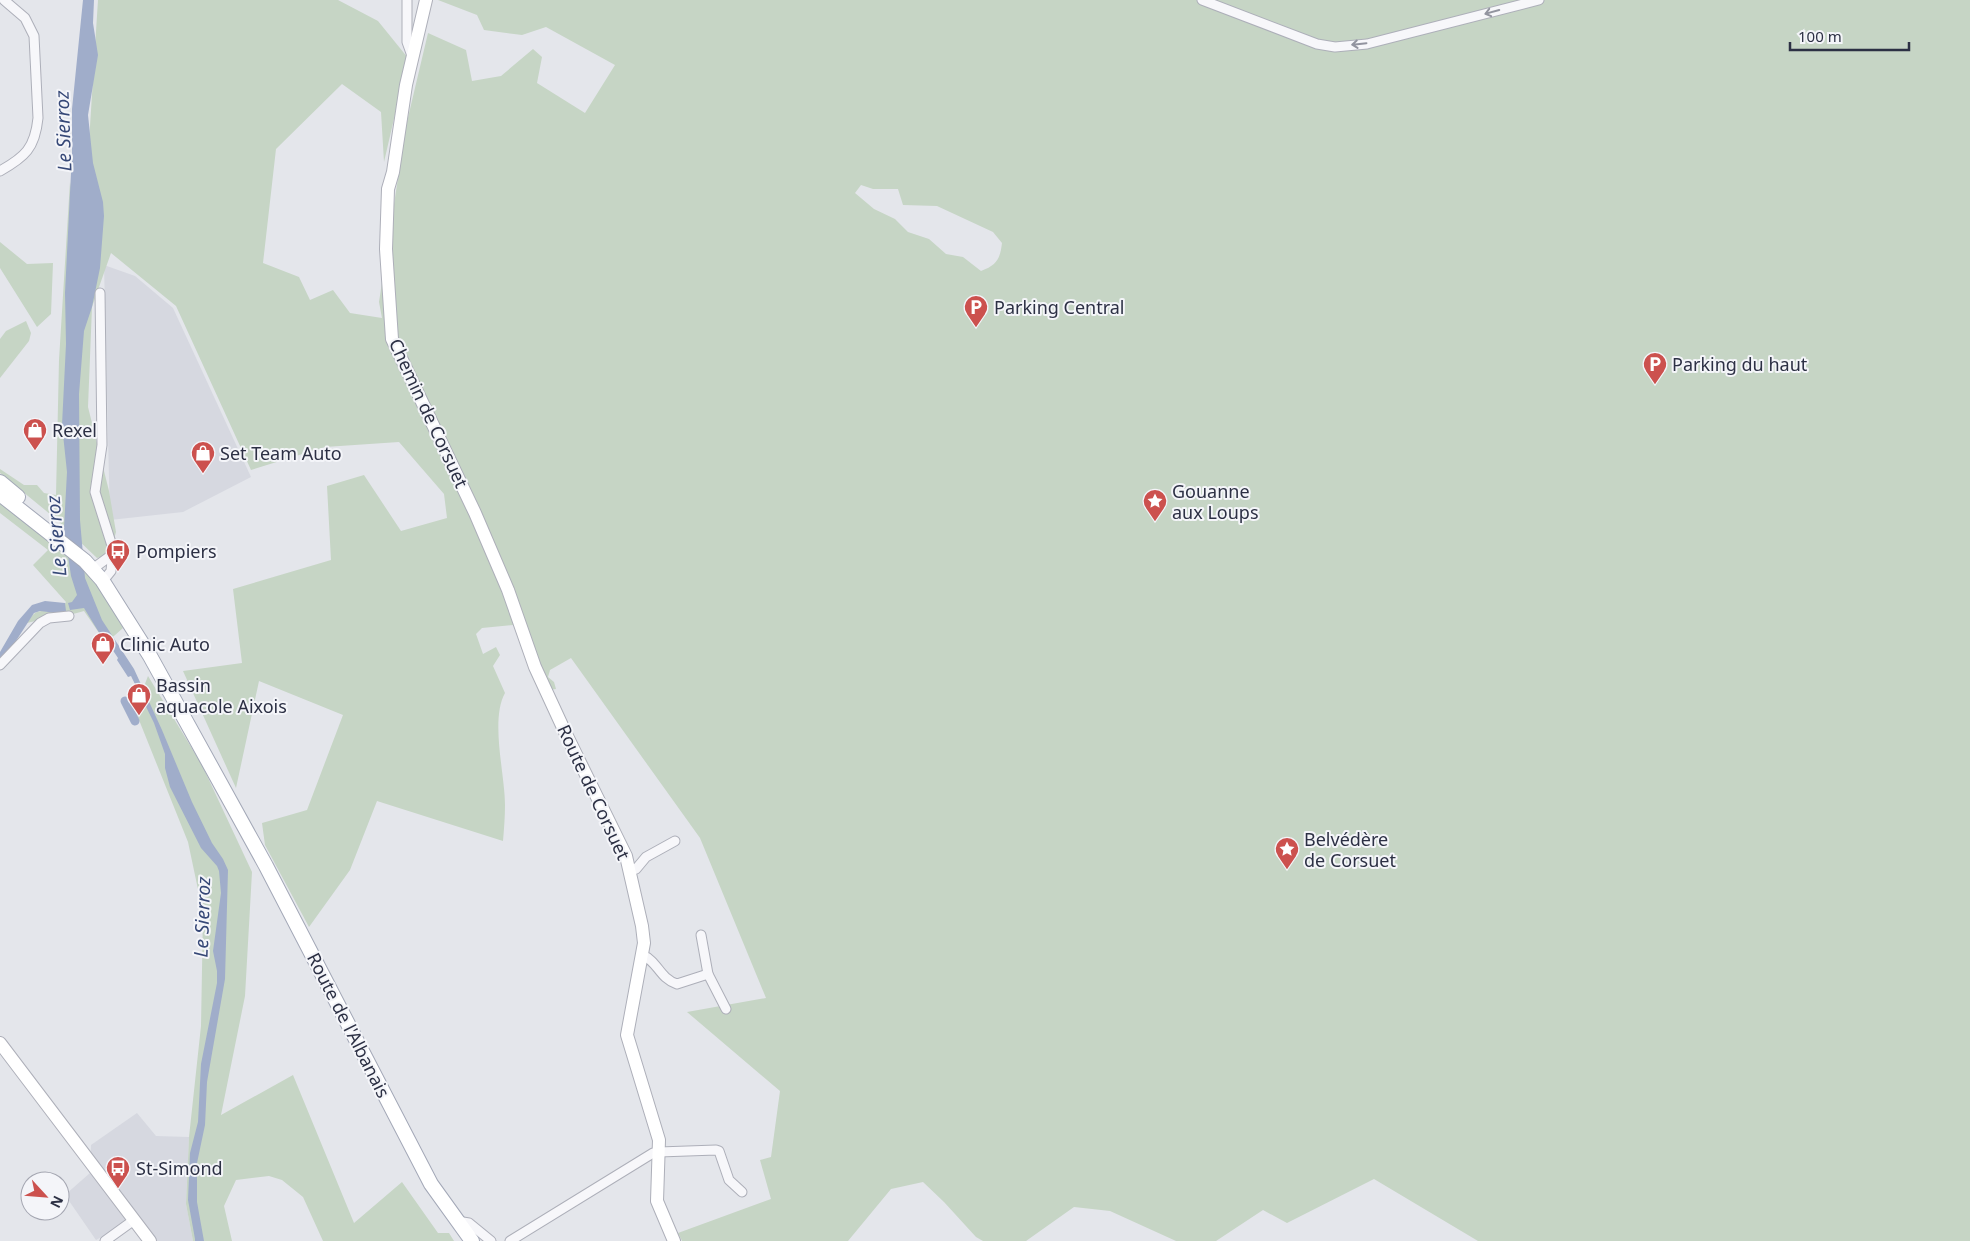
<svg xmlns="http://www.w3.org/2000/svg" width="1970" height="1241" viewBox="0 0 1970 1241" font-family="'Noto Sans',sans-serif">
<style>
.built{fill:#d6d8e0}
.green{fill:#c6d5c5;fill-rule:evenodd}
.water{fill:#a0adca}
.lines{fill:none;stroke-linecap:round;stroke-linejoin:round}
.canal{stroke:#a0adca;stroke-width:9}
.street-casing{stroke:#adafb9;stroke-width:11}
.secondary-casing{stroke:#adafb9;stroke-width:14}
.primary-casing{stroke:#a3a8b7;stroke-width:16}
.street{stroke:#f7f7fa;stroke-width:9}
.secondary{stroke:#fff;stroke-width:12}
.primary{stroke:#fff;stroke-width:14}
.oneway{stroke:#92949f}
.labels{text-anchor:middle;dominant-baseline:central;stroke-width:4;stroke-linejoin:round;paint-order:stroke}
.poi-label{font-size:18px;fill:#2c3044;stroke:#f4f5f9;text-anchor:start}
.street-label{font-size:18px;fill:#2c3044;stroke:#f4f5f9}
.water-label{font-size:19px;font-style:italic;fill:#364877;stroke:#f4f5f9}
</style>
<rect width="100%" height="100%" fill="#e4e6eb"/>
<g class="built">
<path d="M 104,265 L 135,276 L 173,308 L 251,477 L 183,512 L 110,520 Z"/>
<path d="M 137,1113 L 156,1136 L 189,1137 L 186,1204 L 193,1241 L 157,1241 L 138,1217 L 96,1240 L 65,1195 L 90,1173 L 91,1145 Z"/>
</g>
<g class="green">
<path d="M 98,0 L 338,0 L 378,21 L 408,58 L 384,162 L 381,112 L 342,84 L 276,149 L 263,263 L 299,277 L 310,300 L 333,290 L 350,313 L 382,318 L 379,302 L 406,126 L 428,33 L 466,50 L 472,81 L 501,76 L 533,49 L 542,57 L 537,83 L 585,113 L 615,65 L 546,27 L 522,35 L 484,30 L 477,15 L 438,0 L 1970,0 L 1970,1241 L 1478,1241 L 1374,1179 L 1287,1223 L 1263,1210 L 1216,1241 L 1176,1241 L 1110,1211 L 1074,1207 L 1026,1241 L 983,1241 L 976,1237 L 944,1202 L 923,1182 L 891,1189 L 848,1241 L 682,1241 L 678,1233 L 771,1199 L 760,1160 L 771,1157 L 780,1091 L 687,1012 L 766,998 L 700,838 L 571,658 L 550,670 L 548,677 L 554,682 L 556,689 L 548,690 L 523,624 L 482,628 L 476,634 L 483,654 L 496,647 L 500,655 L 493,666 L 505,693 C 490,720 505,774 505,805 C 505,817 504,829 503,841 L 377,801 L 350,870 L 309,927 L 265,845 L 262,823 L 307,810 L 343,715 L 259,681 L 236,788 L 183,671 L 242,663 L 233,589 L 331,560 L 327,486 L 364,475 L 401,531 L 447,518 L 444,494 L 399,442 L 325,447 L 251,470 L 176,306 L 111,253 L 92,307 L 88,407 L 109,491 L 116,532 L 110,554 L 97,558 L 56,519 L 0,473 L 0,469 L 24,485 L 37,485 L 44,493 L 56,495 L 59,360 L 70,182 L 82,252 ZM 861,185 L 873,189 L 898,189 L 903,205 L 937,206 L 993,232 L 1002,243 C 1000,259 997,265 981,271 L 963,257 L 946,254 L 929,239 L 908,232 L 895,219 L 874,209 L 855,193 Z"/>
<path d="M 0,242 L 27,264 L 53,263 L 51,314 L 37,327 L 0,268 Z"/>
<path d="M 26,321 L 31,333 L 29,341 L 0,378 L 0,339 L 6,331 Z"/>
<path d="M 0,503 L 88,573 L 103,591 L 123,628 L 106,643 L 84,611 C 65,617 46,618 27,623 C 29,620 32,615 35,613 C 45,607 56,618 66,602 L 33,565 L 48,550 L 0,513 Z"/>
<path d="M 148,676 L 202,765 L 252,872 L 245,996 L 221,1115 L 293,1075 L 354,1223 L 402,1182 L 438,1233 L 449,1233 L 454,1241 L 323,1241 L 303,1197 L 282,1180 L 269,1176 L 236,1180 L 224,1206 L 232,1241 L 193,1241 L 186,1204 L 189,1137 L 201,1026 L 203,913 L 188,842 L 135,710 Z"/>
</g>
<g class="water">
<path d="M 83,0 L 94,0 L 93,23 L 98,55 L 88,115 L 93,163 L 103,202 L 104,216 L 100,268 L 92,307 L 84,331 L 79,394 L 80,520 L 85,578 L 102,620 L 134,669 L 162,730 L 192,802 L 212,843 L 223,859 L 228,870 L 225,979 L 207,1082 L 205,1125 L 197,1163 L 197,1202 L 204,1241 L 195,1241 L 195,1239 L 188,1200 L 190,1153 L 198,1122 L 201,1064 L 217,983 L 217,971 L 213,951 L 221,893 L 219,871 L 217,866 L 201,848 L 170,787 L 165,768 L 165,754 L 154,723 L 131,676 L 128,677 L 117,660 L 118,658 L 110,646 L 106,644 L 84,608 L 70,610 L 68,603 L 72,602 L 77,595 L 71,576 L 64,528 L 67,472 L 62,425 L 66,344 L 65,293 L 72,153 L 72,109 Z"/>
<path d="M 45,601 L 65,603 L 66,611 L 56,613 L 40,611 L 34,613 L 14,644 L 0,660 L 0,652 L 18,621 L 32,605 Z"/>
</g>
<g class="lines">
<path class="canal" d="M 125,701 L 135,721"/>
<g class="street-casing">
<g id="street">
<path d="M 407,0 L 407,42 L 412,56"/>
<path d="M 1202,0 L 1317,44 L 1335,47 L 1367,44 L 1539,0"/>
<path d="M 0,171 C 25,157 35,148 38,118 L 34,36 L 25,18 L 4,0"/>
<path d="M 100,293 L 102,445 L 95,492 L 113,549 L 111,571 L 107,576"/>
<path d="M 98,565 L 109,557 L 112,552"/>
<path d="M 0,665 L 40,623 L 49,618 L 69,616"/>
<path d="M 631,871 L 636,869 L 646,857 L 675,841"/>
<path d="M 701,935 L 708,974 L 726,1009"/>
<path d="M 642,955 C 658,961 659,978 677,984 L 708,974"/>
<path d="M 659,1152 L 716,1150 L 719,1151 L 729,1180 L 742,1192"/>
<path d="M 457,1221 L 469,1223 L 491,1241"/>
<path d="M 105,1241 L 134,1220"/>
<path d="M 510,1241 L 653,1153"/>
</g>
</g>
<g class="secondary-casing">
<g id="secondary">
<path d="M 426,0 L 406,85 L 393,172 L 388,189 L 386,249 L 392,339 L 475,513 L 508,590 L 535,667 L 565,732 L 626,856 L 642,926 L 644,943 L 627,1035 L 659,1140 L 657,1201 L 674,1241"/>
<path d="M 0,1043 L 150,1241"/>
</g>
</g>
<g class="primary-casing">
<g id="primary">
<path d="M 0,482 L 18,497"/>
<path d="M 0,494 L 85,561 L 102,580 L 150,656 L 266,866 L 431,1184 L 472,1241"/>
</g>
</g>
<use href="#street" class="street"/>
<use href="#secondary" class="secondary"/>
<use href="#primary" class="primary"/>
</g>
<defs><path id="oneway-shaft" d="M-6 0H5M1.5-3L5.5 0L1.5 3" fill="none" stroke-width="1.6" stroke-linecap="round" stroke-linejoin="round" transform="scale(1.25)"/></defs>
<g class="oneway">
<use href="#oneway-shaft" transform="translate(1492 12) rotate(165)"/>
<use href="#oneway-shaft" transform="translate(1359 44) rotate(174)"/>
</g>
<defs>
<g id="parking-pin" transform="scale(1.25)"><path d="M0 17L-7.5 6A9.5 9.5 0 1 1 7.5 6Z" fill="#cc514e" stroke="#f4f5f9"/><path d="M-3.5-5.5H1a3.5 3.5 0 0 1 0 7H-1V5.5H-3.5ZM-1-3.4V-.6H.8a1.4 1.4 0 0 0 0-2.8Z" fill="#fff"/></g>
<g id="shop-pin" transform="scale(1.25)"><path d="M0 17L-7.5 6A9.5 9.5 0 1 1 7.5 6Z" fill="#cc514e" stroke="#f4f5f9"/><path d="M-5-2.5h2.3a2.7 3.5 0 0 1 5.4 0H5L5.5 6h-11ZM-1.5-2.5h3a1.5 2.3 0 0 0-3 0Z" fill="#fff"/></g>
<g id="sight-pin" transform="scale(1.25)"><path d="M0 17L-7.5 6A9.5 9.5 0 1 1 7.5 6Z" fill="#cc514e" stroke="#f4f5f9"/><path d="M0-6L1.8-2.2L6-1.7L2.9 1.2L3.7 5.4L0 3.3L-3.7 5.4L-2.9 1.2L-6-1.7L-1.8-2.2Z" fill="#fff"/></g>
<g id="bus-pin" transform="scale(1.25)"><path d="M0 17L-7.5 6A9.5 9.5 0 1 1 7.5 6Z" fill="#cc514e" stroke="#f4f5f9"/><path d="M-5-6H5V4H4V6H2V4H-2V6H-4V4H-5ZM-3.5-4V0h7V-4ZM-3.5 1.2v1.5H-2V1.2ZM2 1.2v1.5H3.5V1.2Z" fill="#fff"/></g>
</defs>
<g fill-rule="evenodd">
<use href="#parking-pin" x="976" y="307"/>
<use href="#parking-pin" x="1655" y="364"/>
<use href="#shop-pin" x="35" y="430"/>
<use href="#shop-pin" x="203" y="453"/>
<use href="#sight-pin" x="1155" y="501"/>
<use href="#bus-pin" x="118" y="551"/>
<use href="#shop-pin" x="103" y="644"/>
<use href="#shop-pin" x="139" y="695"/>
<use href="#sight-pin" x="1287" y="849"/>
<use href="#bus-pin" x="118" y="1168"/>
</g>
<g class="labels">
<g class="poi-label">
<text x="994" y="307">Parking Central</text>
<text x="1672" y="364">Parking du haut</text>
<text x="52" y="430">Rexel</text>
<text x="220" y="453">Set Team Auto</text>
<text x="1172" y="491">Gouanne<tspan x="1172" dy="21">aux Loups</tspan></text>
<text x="136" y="551">Pompiers</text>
<text x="120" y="644">Clinic Auto</text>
<text x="156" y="685">Bassin<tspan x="156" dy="21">aquacole Aixois</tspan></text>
<text x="1304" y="839">Belvédère<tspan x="1304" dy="21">de Corsuet</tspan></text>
<text x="136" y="1168">St-Simond</text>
</g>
<g class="street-label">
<text transform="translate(429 413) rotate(65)">Chemin de Corsuet</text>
<text transform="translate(594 792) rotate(65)">Route de Corsuet</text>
<text transform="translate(349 1025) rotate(63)">Route de l'Albanais</text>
</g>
<g class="water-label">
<text transform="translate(63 131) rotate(-92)">Le Sierroz</text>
<text transform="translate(56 536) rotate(-95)">Le Sierroz</text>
<text transform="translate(202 917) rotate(-88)">Le Sierroz</text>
</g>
</g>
<g transform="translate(45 1196) rotate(116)"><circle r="24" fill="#f4f5f9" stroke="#a4a6b1"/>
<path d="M0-4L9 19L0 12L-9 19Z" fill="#cc514e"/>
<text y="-8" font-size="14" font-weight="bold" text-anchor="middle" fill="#2c3044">N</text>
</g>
<path d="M1790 42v8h119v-8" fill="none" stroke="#2c3044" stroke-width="2.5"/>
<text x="1798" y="42" font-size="15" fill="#2c3044" stroke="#f4f5f9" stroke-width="4" paint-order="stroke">100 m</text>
</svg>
